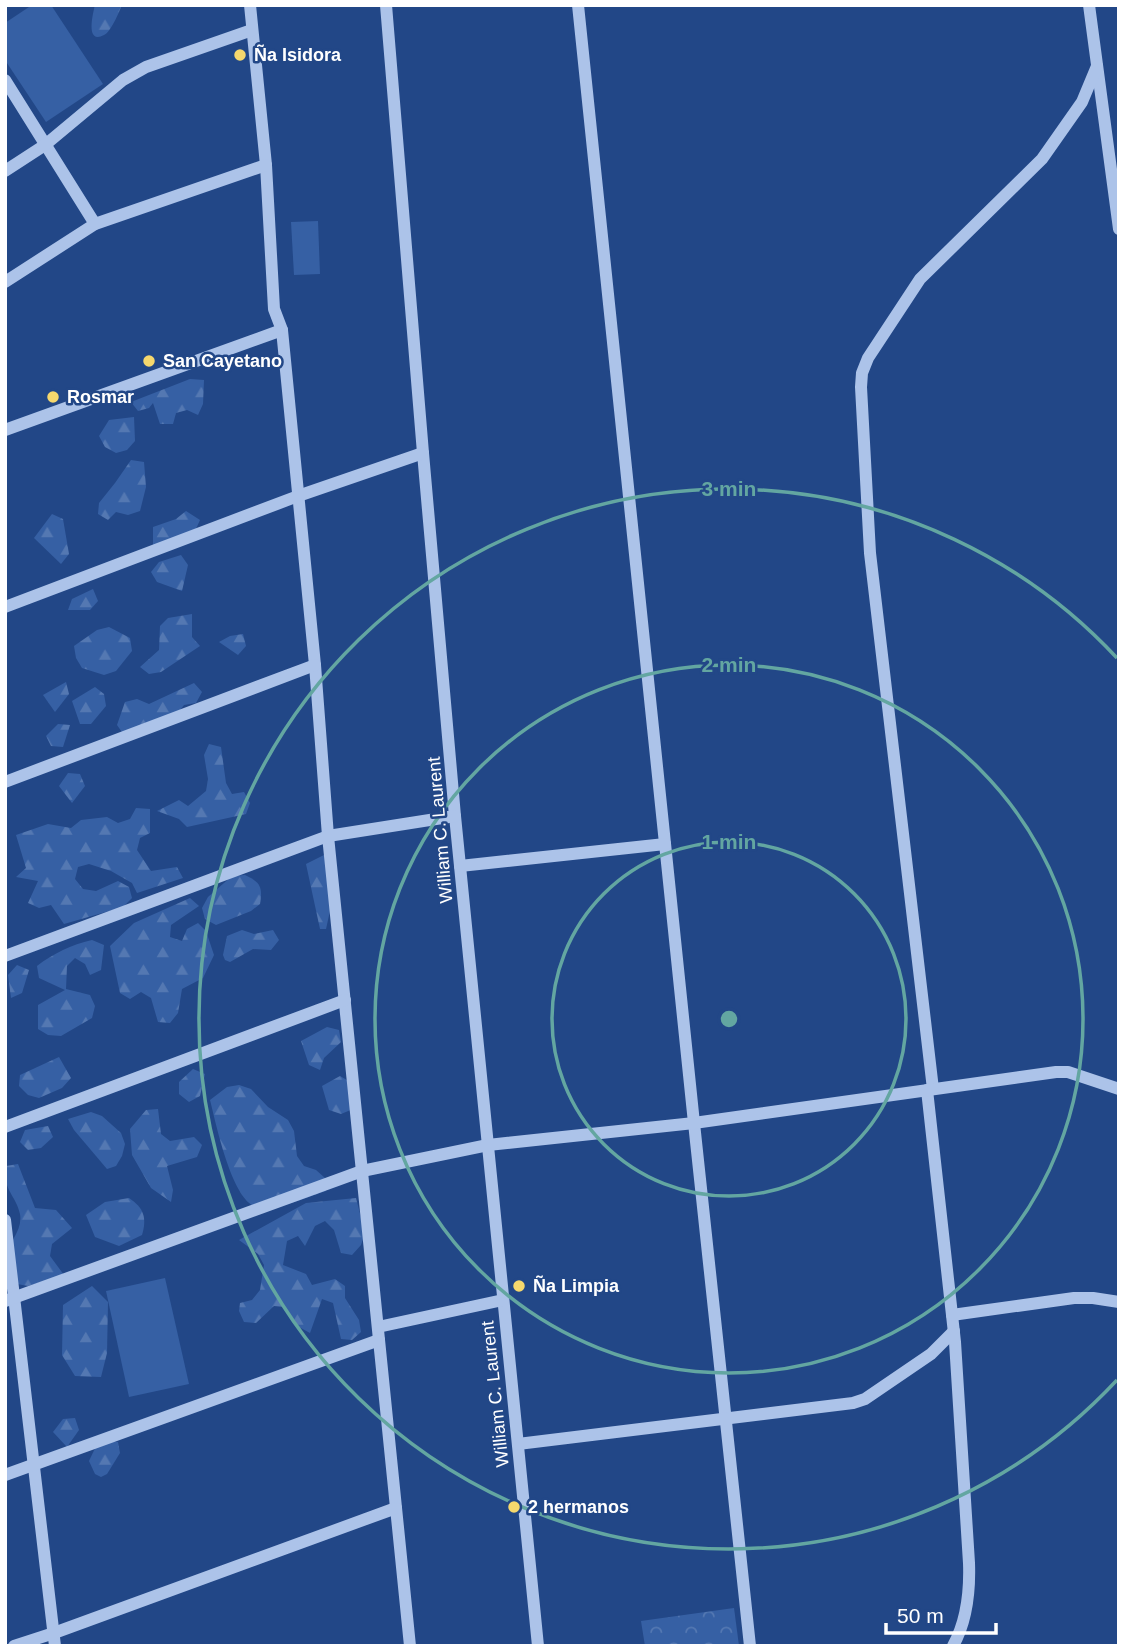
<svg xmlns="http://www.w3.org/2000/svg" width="1124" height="1651" viewBox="0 0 1124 1651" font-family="Helvetica,sans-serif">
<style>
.forest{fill:url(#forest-firs)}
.park{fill:url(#park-crowns)}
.pitch{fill:#3660a4}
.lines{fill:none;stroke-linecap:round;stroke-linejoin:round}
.minor{stroke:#acc3e9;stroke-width:12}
.ring{fill:none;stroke:#63a6a1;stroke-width:3.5}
.poi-dot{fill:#f6d86d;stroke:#224787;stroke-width:2.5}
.labels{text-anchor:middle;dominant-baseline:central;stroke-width:5;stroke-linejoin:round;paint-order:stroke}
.poi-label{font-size:18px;font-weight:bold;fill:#fff;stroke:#224787;text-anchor:start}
.street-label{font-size:18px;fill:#fff;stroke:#224787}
.centre{fill:#63a6a1;stroke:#224787;stroke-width:3.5}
.ring-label{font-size:21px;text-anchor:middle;font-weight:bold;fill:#63a6a1;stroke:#224787;stroke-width:5;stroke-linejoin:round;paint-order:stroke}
</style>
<defs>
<pattern id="forest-firs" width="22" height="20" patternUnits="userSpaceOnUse" patternTransform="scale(1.75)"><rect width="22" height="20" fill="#3660a4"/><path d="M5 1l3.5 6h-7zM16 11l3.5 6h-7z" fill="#5478b2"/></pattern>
<pattern id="park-crowns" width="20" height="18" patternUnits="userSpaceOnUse" patternTransform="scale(1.75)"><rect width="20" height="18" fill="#3660a4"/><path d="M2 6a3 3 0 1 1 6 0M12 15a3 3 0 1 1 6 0" fill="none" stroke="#5478b2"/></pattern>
</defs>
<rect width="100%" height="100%" fill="#224787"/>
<g class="forest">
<path d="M 95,5 L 122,5 C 119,12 111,32 104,35 C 85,45 93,13 95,5 Z"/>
<path d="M 190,379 L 204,380 L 203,404 L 198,415 L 187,410 L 176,413 L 173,424 L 160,424 L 153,403 L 149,408 L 138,411 L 131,402 Z"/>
<path d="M 134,417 L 135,441 L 127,450 L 116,453 L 105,447 L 99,436 L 109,420 Z"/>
<path d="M 131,460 L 144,462 L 146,487 L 140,511 L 128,515 L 116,512 L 108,520 L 98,514 L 99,503 L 115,483 Z"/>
<path d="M 186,511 L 200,520 L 195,531 L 153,550 L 153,527 L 176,519 Z"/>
<path d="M 52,514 L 63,519 L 69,554 L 61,564 L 34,538 Z"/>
<path d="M 181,555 L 188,565 L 182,591 L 157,582 L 151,572 L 159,562 Z"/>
<path d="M 93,589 L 98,601 L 90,610 L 68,610 L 72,599 Z"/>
<path d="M 192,614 L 192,637 L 200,646 L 161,672 L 149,674 L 140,667 L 159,650 L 160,626 L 168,618 Z"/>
<path d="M 109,627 L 130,638 L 132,651 L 116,671 L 104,675 L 82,668 L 76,658 L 74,646 L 97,630 Z"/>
<path d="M 243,634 L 246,646 L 238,655 L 219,642 L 230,636 Z"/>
<path d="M 66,682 L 69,694 L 55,712 L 43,695 Z"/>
<path d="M 194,683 L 202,692 L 196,703 L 184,705 L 169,724 L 124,735 L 117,725 L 125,702 L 137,699 L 149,704 Z"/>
<path d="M 95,687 L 104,694 L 106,706 L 91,724 L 80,724 L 72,701 Z"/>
<path d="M 58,724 L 70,725 L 63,747 L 51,746 L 46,736 Z"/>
<path d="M 209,744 L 221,747 L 226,783 L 232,794 L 244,792 L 250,803 L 246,814 L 187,827 L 179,819 L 157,811 L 179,800 L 188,806 L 206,791 L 208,779 L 204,755 Z"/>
<path d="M 68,773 L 80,774 L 85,786 L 72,803 L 59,786 Z"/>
<path d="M 136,808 L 150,809 L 150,833 L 140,838 L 137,850 L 151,871 L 177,867 L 183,878 L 137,893 L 132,883 L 111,871 L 89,864 L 78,867 L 75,879 L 83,889 L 96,891 L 118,881 L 129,887 L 132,898 L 123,907 L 64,924 L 51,905 L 39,908 L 28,903 L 38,881 L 16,877 L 26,868 L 16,835 L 48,824 L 71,828 L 81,820 L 107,817 L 118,823 L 130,819 Z"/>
<path d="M 326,854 L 337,879 L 326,929 L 320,929 L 306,864 Z"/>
<path d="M 245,875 C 260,882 263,887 260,904 L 251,911 L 216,925 L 205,919 L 202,908 L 208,897 L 232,876 Z"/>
<path d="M 190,898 L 199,906 L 171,925 L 170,937 L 182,941 L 187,929 L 198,923 L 206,931 L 214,955 L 203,978 L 182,989 L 178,1013 L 170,1023 L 158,1022 L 151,998 L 141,992 L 130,999 L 120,993 L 110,946 L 134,923 Z"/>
<path d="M 242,930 L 254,934 L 273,930 L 279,940 L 271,950 L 253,949 L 230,962 L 225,960 L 223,955 L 227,936 Z"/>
<path d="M 92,940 L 104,945 L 101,970 L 90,975 L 85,964 L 75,958 L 67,966 L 66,989 L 90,995 L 95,1006 L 92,1018 L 61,1036 L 48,1035 L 38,1029 L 38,1005 L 65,990 L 39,978 L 37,966 C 54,953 71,945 92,940 Z"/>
<path d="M 17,965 L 29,970 L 22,993 L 11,998 L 8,975 Z"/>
<path d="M 327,1027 L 339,1030 L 341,1042 L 324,1058 L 320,1070 L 309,1065 L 301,1041 Z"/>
<path d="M 59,1057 L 71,1078 L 62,1088 L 39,1098 L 28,1095 L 19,1086 L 20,1075 Z"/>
<path d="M 193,1069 L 205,1074 L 200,1096 L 189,1102 L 179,1094 L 179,1082 Z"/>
<path d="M 340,1076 L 352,1083 L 353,1109 L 341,1114 L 329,1110 L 322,1086 Z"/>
<path d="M 239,1085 L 251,1089 L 268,1107 L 288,1120 L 294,1131 L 297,1156 L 304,1166 L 316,1170 L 325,1178 L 326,1191 C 307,1197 278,1211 257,1207 C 232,1202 216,1123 210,1100 L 227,1087 Z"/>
<path d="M 158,1109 L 161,1134 L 170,1141 L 194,1137 L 202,1145 L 197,1157 L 167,1166 L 173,1190 L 171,1202 L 151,1188 L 132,1155 L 130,1129 L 146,1110 Z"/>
<path d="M 91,1112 L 102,1116 L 121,1133 L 125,1144 L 122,1156 L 116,1166 L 107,1169 L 74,1130 L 68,1119 Z"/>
<path d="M 48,1126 L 53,1137 L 41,1148 L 28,1150 L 20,1142 L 25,1130 Z"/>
<path d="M 18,1164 L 35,1208 L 56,1210 L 72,1228 L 52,1244 L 50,1256 L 64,1275 L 28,1286 L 12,1283 C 10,1276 4,1264 6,1256 C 9,1242 23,1230 20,1214 C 16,1195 2,1190 6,1166 Z"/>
<path d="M 129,1198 C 144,1208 147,1218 142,1235 L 119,1246 L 95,1237 L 86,1215 L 105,1202 Z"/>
<path d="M 356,1198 L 365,1233 L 361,1245 L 352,1255 L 341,1253 L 334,1230 L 325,1221 L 315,1226 L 305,1246 L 298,1236 L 287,1241 L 283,1265 L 306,1274 L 312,1285 L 335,1279 L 345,1286 L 345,1298 L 359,1320 L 361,1332 L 352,1340 L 341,1339 L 333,1303 L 322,1299 L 310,1333 L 299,1327 L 285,1307 L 274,1306 L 256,1323 L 244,1322 L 239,1311 L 240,1303 L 252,1300 L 260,1290 L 264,1265 L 258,1254 L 239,1240 L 306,1203 Z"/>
<path d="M 92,1286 L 108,1302 L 107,1353 L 101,1377 L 75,1376 L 62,1355 L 63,1305 Z"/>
<path d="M 75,1418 L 79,1430 L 67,1447 L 53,1432 L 63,1419 Z"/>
<path d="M 99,1440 L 118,1442 L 120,1453 L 107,1474 L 101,1477 L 95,1474 L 89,1461 Z"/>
</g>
<path class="park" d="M 734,1608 L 739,1646 L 645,1646 L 641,1621 Z"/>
<g class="pitch">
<path d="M 32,5 L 51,5 L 103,84 L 46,122 L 5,60 L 5,23 Z"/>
<path d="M 318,221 L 320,274 L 294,275 L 291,222 Z"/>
<path d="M 165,1278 L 189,1384 L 129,1397 L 106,1291 Z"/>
</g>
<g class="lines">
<g class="minor">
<path d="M 250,5 L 266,165 L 274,309 L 282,330 L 315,665 L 328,836 L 410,1646"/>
<path d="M 386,5 L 423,453 L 455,816 L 538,1646"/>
<path d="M 578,5 L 694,1123 L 750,1646"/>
<path d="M 1089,5 L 1119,229"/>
<path d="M 5,80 L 95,224"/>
<path d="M 5,171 L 45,145 L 123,80 L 146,67 L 252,30"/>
<path d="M 5,282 L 95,224 L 266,165"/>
<path d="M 5,430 L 282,330"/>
<path d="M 5,607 L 298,496 L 423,453"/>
<path d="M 5,782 L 315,665"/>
<path d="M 460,866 L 665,844"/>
<path d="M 5,956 L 328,836 L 455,816"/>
<path d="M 933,1089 L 870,553 L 861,387 L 862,373 L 868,358 L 920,279 L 1042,159 L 1082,102 L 1097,66"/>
<path d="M 927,1090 L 955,1342 L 969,1563 C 970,1591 967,1621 953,1646"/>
<path d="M 5,1127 L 345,1000"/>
<path d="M 5,1220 L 55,1646"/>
<path d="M 5,1301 L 362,1171 L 488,1145 L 694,1123 L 1056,1072 L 1068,1072 L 1119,1089"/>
<path d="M 952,1315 L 1074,1298 L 1093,1298 L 1119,1302"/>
<path d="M 378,1327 L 503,1300"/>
<path d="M 518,1444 L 853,1403 L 865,1399 L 931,1354 L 954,1331"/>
<path d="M 5,1475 L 379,1340"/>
<path d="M 14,1646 L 54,1633 L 396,1508"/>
</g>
</g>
<g class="ring">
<circle cx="729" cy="1019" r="177"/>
<circle cx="729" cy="1019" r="354"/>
<path d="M1117 1380A530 530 0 1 1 1117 658"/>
</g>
<g class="poi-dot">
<circle cx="240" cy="55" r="7"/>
<circle cx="149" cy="361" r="7"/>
<circle cx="53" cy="397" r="7"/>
<circle cx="519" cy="1286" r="7"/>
<circle cx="514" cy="1507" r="7"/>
</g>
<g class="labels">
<g class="poi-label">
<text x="254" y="55">Ña Isidora</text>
<text x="163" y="361">San Cayetano</text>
<text x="67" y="397">Rosmar</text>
<text x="533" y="1286">Ña Limpia</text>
<text x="528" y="1507">2 hermanos</text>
</g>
<g class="street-label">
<text transform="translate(440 830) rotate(-95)">William C. Laurent</text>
<text transform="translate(495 1394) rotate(-96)">William C. Laurent</text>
</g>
</g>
<circle cx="729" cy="1019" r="10" class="centre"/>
<g class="ring-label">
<text x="729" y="496">3 min</text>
<text x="729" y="672">2 min</text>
<text x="729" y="849">1 min</text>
</g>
<rect width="1124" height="1651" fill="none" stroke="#ffffff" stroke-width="14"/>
<path d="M886 1623v10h110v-10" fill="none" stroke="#ffffff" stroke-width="3.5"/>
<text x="897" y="1623" font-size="21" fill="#ffffff" stroke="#224787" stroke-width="5" paint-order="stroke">50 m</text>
</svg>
